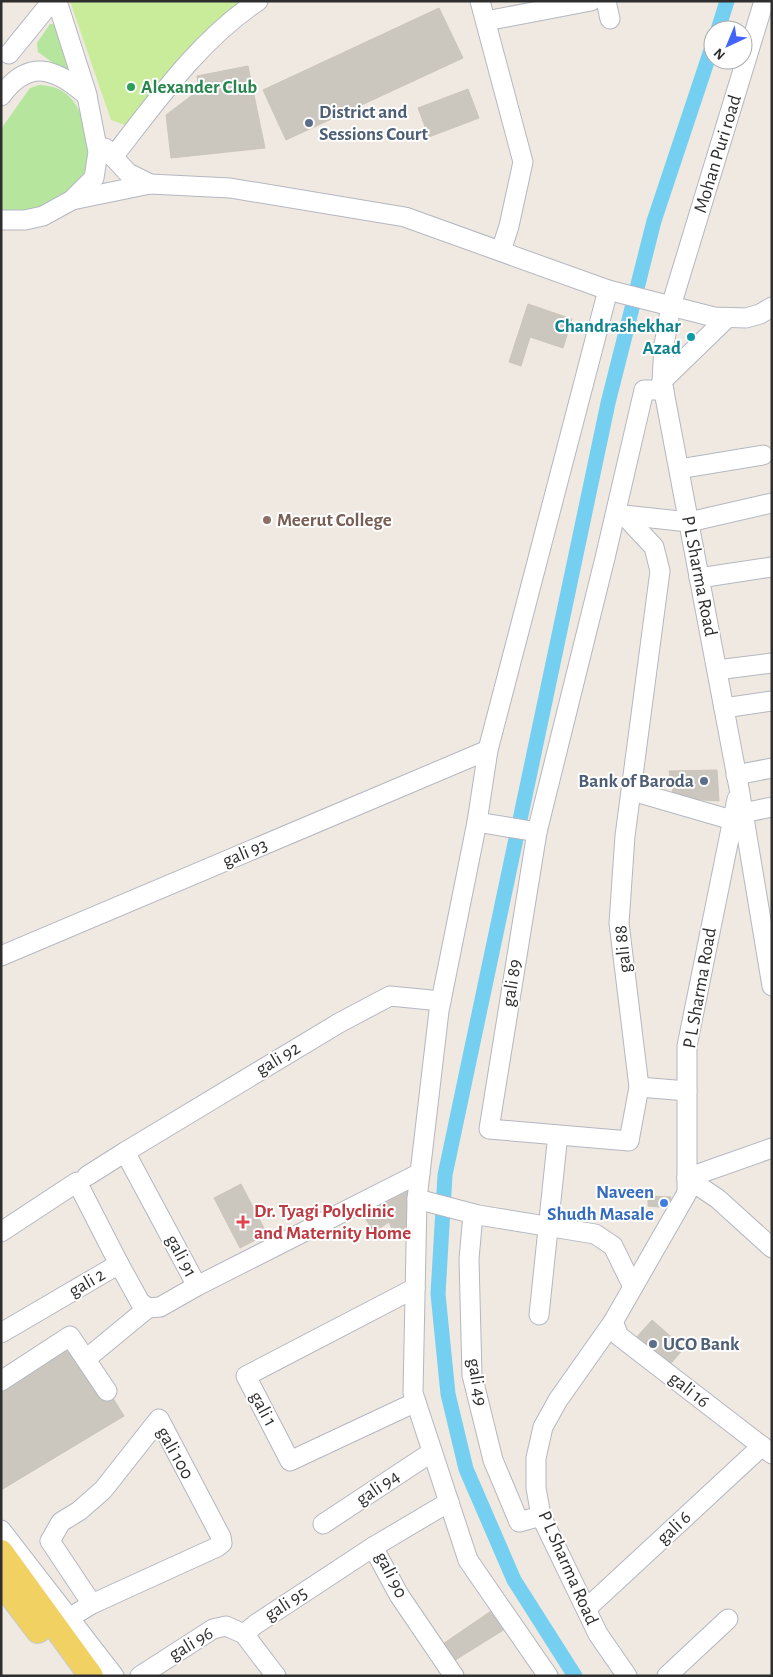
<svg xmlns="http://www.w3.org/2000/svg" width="773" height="1677" viewBox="0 0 773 1677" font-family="'Alegreya Sans',sans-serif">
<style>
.green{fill:#b6e59e}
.pitch{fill:#c9ec9a}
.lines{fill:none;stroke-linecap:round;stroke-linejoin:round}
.canal{stroke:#75cff0;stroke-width:15}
.building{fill:#cbc7bf;stroke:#cbc5ba}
.minor-casing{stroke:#b4b7c1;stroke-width:21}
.major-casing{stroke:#c9c9c9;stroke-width:26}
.minor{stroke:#fff;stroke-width:19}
.major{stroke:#f2d163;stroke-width:24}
.leisure-dot{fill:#2e9e5b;stroke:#fff;stroke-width:2}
.service-dot{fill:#5c6f8a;stroke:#fff;stroke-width:2}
.culture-dot{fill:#0f9aa8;stroke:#fff;stroke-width:2}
.education-dot{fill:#8d6e63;stroke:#fff;stroke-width:2}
.shop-dot{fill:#3f7fe0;stroke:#fff;stroke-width:2}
.health-dot{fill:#e0444e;stroke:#fff;stroke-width:2}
.labels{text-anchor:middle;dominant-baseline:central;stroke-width:4;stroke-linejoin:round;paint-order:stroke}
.leisure-label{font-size:19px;font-weight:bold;fill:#27864d;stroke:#fff;text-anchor:start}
.service-label{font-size:19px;font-weight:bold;fill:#4e5e75;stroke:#fff;text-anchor:start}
.street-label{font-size:19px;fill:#2e2e2e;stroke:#fff}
.culture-label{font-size:19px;font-weight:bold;fill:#0d838f;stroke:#fff;text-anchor:end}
.education-label{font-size:19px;font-weight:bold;fill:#785e54;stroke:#fff;text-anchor:start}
.shop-label{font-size:19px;font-weight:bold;fill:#366cbe;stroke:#fff;text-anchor:end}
.health-label{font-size:19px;font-weight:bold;fill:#be3a42;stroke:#fff;text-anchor:start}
</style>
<rect width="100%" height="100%" fill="#efe9e1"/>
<g class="green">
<path d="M 50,24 L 57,24 L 78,81 L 38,52 L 37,43 Z"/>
<path d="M 39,85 C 84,86 86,131 90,166 C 70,191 37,225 1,211 L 1,129 L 30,88 Z"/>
</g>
<path class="pitch" d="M 70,1 L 245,1 L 131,127 L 111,120 Z"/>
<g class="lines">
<g class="canal">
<path d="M 718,30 L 727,1"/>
<path d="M 575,1676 L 514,1580 L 466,1469 L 448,1394 L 438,1294 L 445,1175 L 608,403 L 654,221 L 713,44"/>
</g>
</g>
<g class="building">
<path d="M 439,8 L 463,58 L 286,140 L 263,90 Z"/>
<path d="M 248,66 L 265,148 L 171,158 L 166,115 L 199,90 L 197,76 Z"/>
<path d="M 468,89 L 479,118 L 429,137 L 418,108 Z"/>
<path d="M 528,304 L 572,319 L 563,348 L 530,337 L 521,366 L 509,362 Z"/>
<path d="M 717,770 L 719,801 L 674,798 L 669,771 Z"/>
<path d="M 241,1184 L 267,1234 L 240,1248 L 214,1198 Z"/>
<path d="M 409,1190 L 408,1236 L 396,1238 L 389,1222 L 374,1232 L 359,1209 Z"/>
<path d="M 648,1196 L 671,1197 L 670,1208 L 648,1206 Z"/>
<path d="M 652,1320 L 684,1348 L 668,1367 L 635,1339 Z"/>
<path d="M 75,1336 L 124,1416 L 1,1490 L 1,1388 Z"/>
<path d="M 494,1609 L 505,1629 L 449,1664 L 440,1646 Z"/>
</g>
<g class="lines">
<g class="minor-casing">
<g id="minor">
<path d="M 57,1 L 87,95"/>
<path d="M 480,1 L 523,162 L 509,226 L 501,251"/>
<path d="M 606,1 L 610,19"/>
<path d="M 764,1 L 671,306 L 664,345 L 662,381 L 739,788 L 772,986"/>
<path d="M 486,21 L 591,1"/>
<path d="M 9,54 L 52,1"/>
<path d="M 1,96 C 29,58 56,68 87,96 L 98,152 L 94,178 L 72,200 L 43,216 L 25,220 L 1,220"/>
<path d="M 105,148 L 128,173 L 150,184"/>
<path d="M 113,157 C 156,102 199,40 258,1"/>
<path d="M 72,200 L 150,184 L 230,188 L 405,217 L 608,290 L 714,317 L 746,318 L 760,314 L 772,307"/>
<path d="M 662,381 L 727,318"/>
<path d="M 679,469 L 763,455"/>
<path d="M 624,515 L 689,522 L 772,503"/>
<path d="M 699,578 L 772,567"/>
<path d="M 717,670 L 772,663"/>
<path d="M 724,708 L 772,701"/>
<path d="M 736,775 L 772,768"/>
<path d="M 632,791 L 732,820"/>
<path d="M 743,813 L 772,807"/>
<path d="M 477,822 L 537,832 L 489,1129 L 629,1141 L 639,1087 L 619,923 L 625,836 L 660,571 L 654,547 L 624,515"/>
<path d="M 537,832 L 605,558 L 644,390 L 664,390"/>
<path d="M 1,956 L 488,750"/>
<path d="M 639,1087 L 687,1091"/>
<path d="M 125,1152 L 339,1023 L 390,996 L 441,1001"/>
<path d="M 87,1176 L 125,1152 L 197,1286 L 420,1173"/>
<path d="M 687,1178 L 718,1199 L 772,1248"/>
<path d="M 687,1178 L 772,1148"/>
<path d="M 417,1199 L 478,1215 L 595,1234 L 613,1246 L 633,1287"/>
<path d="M 473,1214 L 469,1259 L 472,1375 L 493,1460 L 519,1522 L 541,1516"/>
<path d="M 1,1232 L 77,1182 L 119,1264 L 1,1333"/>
<path d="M 119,1264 L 140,1302 L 148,1308 L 160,1307 L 197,1286"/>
<path d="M 415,1288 L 246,1376 L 290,1461 L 416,1402"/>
<path d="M 539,1315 L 557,1143 L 555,1135"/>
<path d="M 613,1322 L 619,1336 L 772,1454"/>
<path d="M 86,1359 L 148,1308"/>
<path d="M 1,1381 L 70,1336 L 107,1391"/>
<path d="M 449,1502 L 373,1547 L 399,1595 L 454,1676"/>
<path d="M 323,1524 L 432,1452"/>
<path d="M 1,1530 L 114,1676"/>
<path d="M 586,1609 L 762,1446"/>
<path d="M 69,1618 L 92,1604 L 217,1547 L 222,1543 L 221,1537 L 159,1419 L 103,1490 L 79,1511 L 61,1522 L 50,1541 L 92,1604"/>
<path d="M 140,1676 L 213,1629 L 226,1626 L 244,1634"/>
<path d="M 276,1676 L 244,1634 L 256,1624 L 373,1547"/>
<path d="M 548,1676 L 468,1560 L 413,1393 L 417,1199 L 420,1173 L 439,1011 L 477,822 L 488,750 L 608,290"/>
<path d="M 627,1676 L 598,1634 L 541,1516 L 536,1488 L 536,1458 L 543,1427 L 558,1400 L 613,1322 L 687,1193 L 687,1046 L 737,799"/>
<path d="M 667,1676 L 728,1619"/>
</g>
</g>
<g class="major-casing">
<g id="major">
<path d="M 1,1552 L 91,1676"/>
<path d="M 1,1582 L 38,1631"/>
</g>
</g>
<use href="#minor" class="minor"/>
<use href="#major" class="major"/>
</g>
<circle class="leisure-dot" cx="131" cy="87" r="5"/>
<g class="service-dot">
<circle cx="309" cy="123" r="5"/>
<circle cx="704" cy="781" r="5"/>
<circle cx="653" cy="1344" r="5"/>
</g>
<circle class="culture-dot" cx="691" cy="337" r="5"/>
<circle class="education-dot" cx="267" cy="520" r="5"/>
<circle class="shop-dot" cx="664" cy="1203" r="5"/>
<path class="health-dot" d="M240.5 1214.5h5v5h5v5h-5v5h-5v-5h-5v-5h5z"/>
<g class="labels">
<g class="leisure-label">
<text x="141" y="87">Alexander Club</text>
</g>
<g class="service-label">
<text x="319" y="112">District and<tspan x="319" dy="22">Sessions Court</tspan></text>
<text x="694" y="781" text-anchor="end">Bank of Baroda</text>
<text x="663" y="1344">UCO Bank</text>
</g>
<g class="street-label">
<text transform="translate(718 154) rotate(-73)">Mohan Puri road</text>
<text transform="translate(699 576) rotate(79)">P L Sharma Road</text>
<text transform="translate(245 853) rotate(-23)">gali 93</text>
<text transform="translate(623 949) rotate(-96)">gali 88</text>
<text transform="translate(512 983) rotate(-81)">gali 89</text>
<text transform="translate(700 988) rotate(-80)">P L Sharma Road</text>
<text transform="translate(278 1059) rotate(-31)">gali 92</text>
<text transform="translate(181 1256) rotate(62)">gali 91</text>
<text transform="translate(87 1283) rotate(-30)">gali 2</text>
<text transform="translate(477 1382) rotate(81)">gali 49</text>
<text transform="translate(689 1390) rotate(38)">gali 16</text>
<text transform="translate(263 1409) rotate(62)">gali 1</text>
<text transform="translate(175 1453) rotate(61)">gali 100</text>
<text transform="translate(378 1488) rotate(-34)">gali 94</text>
<text transform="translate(674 1528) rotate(-43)">gali 6</text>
<text transform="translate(568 1568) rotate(66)">P L Sharma Road</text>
<text transform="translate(391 1575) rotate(63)">gali 90</text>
<text transform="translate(286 1604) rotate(-33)">gali 95</text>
<text transform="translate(191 1644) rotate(-31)">gali 96</text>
</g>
<g class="culture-label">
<text x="681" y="326">Chandrashekhar<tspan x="681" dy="22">Azad</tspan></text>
</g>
<g class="education-label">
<text x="277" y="520">Meerut College</text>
</g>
<g class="shop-label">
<text x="654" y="1192">Naveen<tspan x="654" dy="22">Shudh Masale</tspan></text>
</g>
<g class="health-label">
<text x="254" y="1211">Dr. Tyagi Polyclinic<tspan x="254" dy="22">and Maternity Home</tspan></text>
</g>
</g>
<rect width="773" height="1677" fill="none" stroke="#2e2e2e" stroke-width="5"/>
<g transform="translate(728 45) rotate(224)"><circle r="24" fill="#ffffff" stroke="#ababab"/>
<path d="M0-4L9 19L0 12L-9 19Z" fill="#4264fb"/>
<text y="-8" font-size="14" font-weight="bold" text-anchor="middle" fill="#2e2e2e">N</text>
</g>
</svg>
